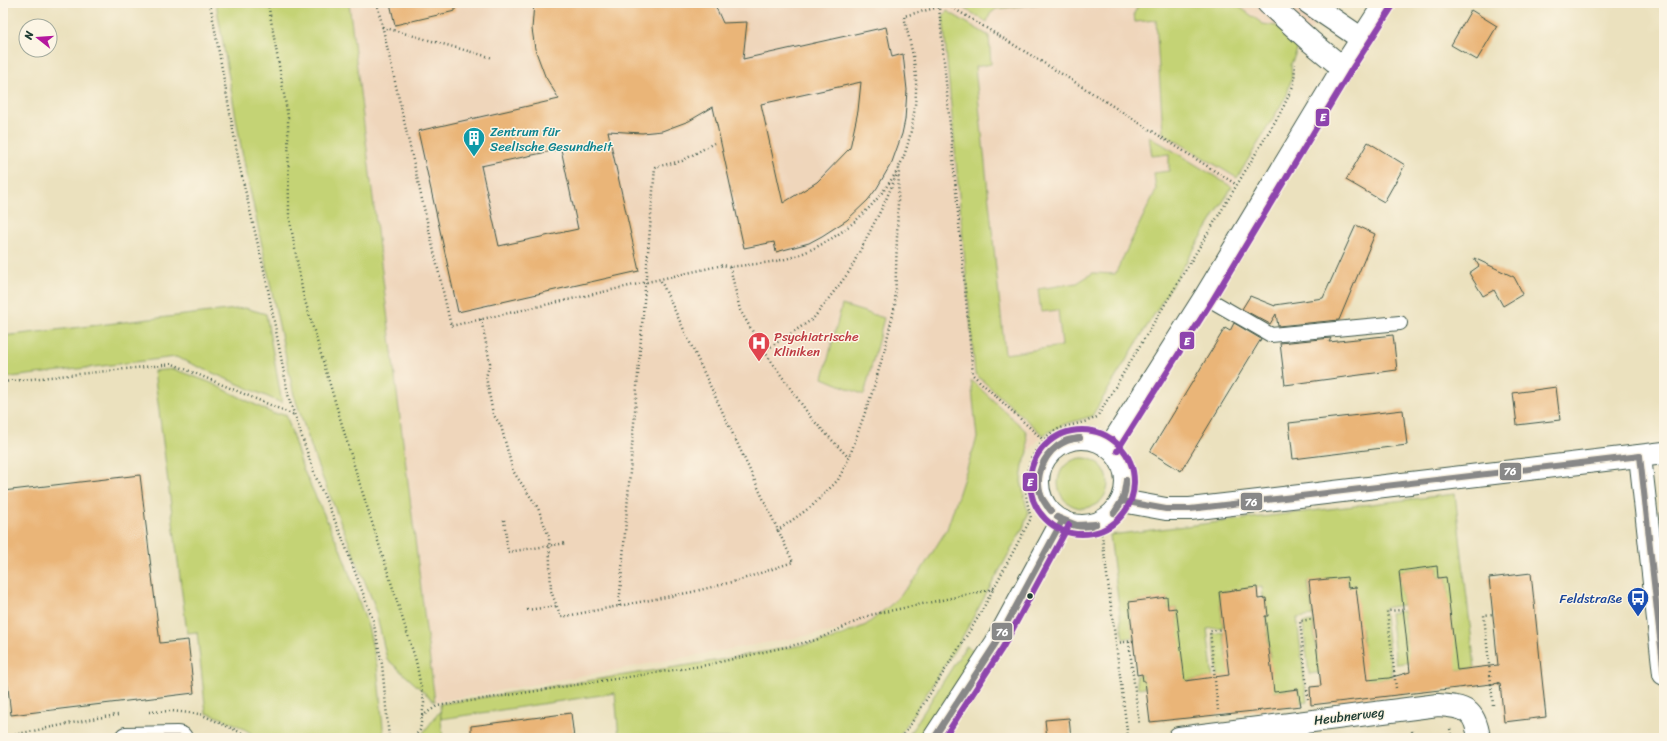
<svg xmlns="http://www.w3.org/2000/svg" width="1667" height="741" viewBox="0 0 1667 741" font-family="Sriracha,sans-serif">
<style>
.built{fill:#efd6bb}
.green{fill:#c4d375;stroke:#728854}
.building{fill:#eab578;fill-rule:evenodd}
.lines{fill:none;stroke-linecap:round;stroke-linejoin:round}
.service-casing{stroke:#3e5649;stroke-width:16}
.minor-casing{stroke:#3e5649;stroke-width:24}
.tertiary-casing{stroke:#3e5649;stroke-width:24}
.path{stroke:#3e5649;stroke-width:2.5;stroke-dasharray:1 3;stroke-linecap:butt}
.service{stroke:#fff;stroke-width:14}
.minor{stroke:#fff;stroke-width:22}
.tertiary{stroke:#fff;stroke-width:22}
.bus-1-casing{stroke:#fcf5e5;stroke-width:9}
.bus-2-casing{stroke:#fcf5e5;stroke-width:9}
.bus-1{stroke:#888;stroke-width:6}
.bus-2{stroke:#8e44ad;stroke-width:6}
.bus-dot{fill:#1f3d34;stroke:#fcf5e5;stroke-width:1.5}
.labels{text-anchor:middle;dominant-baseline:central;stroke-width:3;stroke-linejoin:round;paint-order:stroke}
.culture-label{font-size:13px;fill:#0d838f;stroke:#fcf5e5;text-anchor:start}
.health-label{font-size:13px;fill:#be3a42;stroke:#fcf5e5;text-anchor:start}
.transit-label{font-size:13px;fill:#164399;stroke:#fcf5e5;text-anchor:end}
.street-label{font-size:13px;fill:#1f3d34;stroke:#fcf5e5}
.line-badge{stroke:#fcf5e5;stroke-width:1.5}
.badge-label{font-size:11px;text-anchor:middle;font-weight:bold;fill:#fff}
</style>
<rect width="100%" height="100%" fill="#fcf5e5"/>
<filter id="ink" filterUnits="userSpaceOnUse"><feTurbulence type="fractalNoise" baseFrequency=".025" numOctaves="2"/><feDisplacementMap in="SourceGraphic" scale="8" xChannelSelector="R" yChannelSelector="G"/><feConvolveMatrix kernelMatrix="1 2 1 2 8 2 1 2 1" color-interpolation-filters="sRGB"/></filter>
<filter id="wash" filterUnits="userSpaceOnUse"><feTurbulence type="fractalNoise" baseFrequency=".012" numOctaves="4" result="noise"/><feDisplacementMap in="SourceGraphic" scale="16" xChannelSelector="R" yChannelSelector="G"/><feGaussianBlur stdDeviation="0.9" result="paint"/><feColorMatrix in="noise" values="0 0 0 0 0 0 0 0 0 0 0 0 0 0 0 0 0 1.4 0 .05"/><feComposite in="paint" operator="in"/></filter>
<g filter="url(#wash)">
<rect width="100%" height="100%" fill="#ebe1be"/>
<path class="built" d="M 349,3 L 1330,3 L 1298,48 L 1291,64 L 1292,76 L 1290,84 L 1280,109 L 1092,416 L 1053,429 L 1043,435 L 1028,452 L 1023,465 L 1021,481 L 1028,514 L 970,611 L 816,634 L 435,702 Z"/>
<g class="green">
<path d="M 216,3 L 349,3 L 435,702 L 387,659 L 374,604 L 317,464 L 294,395 L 242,152 Z"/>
<path d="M 955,3 L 1046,3 L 996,9 L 990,14 L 987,22 Z"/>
<path d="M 1140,3 L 1234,3 L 1263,24 L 1277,26 L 1298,48 L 1291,64 L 1292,76 L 1287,95 L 1237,178 L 1163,133 L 1156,20 L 1135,22 L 1134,13 Z"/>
<path d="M 947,11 L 989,36 L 991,64 L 975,67 L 1005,354 L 1062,346 L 1058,310 L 1041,312 L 1038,289 L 1077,283 L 1093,273 L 1115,274 L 1156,190 L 1154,173 L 1169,171 L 1169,154 L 1152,156 L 1149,136 L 1232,187 L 1092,416 L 1062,425 L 1043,435 L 975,374 L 943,16 Z"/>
<path d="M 842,305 L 884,318 L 864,395 L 823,378 Z"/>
<path d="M 245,308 L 266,314 L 282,403 L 176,357 L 3,378 L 3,336 Z"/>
<path d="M 173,369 L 209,382 L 274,414 L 286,414 L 303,469 L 341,551 L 368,626 L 377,666 L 384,738 L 258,738 C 242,726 225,719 206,713 L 197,632 L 187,633 L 154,371 Z"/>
<path d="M 971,380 L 1026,431 L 1028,452 L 1023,465 L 1021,481 L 1028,514 L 1023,528 L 959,643 L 898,738 L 619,738 L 615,693 L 441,719 L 440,704 L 708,662 L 830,640 L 866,625 L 893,603 L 919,574 L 947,529 L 977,438 Z"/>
<circle cx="1083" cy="483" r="25"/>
<path d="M 1455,494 L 1477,686 L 1475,668 L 1439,672 L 1430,660 L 1396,664 L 1390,613 L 1403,611 L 1407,643 L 1448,594 L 1446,577 L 1438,578 L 1437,566 L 1399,571 L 1403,605 L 1384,608 L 1394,692 L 1388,678 L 1352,682 L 1343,670 L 1309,674 L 1303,623 L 1313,622 L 1317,654 L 1363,646 L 1361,628 L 1353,629 L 1347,577 L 1308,582 L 1313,616 L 1297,618 L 1307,702 L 1300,703 L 1298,689 L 1263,693 L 1219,684 L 1213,634 L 1223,632 L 1228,664 L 1270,657 L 1262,587 L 1219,592 L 1223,627 L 1207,629 L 1217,712 L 1209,678 L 1146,685 L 1146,687 L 1138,688 L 1136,675 L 1142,674 L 1143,681 L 1155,680 L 1178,626 L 1176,608 L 1168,609 L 1167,598 L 1129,602 L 1133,637 L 1123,639 L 1110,535 Z"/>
<path d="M 966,646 L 977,652 L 921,738 L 907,738 Z"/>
<path d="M 440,711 L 443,738 L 419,738 Z"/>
</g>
<g id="blocks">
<g class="building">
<path d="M 390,3 L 455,3 L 455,11 L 395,25 Z"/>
<path d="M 534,3 L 714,3 L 723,23 L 747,22 L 743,59 L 886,27 L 892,57 L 903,54 L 907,90 L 905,120 L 902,134 L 892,162 L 877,188 L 868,200 L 847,220 L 822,236 L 809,243 L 776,252 L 774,242 L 744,248 L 713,107 L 689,121 L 662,131 L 642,133 L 608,131 L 639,271 L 458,312 L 418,131 L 559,99 L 545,76 L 535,49 L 532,29 ZM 861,82 L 858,111 L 850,148 L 817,182 L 783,203 L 761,104 ZM 561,149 L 578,229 L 499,246 L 481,166 Z"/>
<path d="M 1471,10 L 1497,26 L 1477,60 L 1451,45 Z"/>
<path d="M 1368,142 L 1405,165 L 1384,202 L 1346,180 Z"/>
<path d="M 1356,225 L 1375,234 L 1339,320 L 1278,326 L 1276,314 L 1270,324 L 1242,309 L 1250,296 L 1275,306 L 1275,305 L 1323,298 Z"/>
<path d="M 1474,258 L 1514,277 L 1523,294 L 1503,306 L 1494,290 L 1483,296 L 1469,273 L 1479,266 Z"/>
<path d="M 1234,323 L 1261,339 L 1181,471 L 1150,452 L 1225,328 L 1230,331 Z"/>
<path d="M 1393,335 L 1397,370 L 1285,385 L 1280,343 L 1331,338 L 1329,342 Z"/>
<path d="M 1556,387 L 1560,420 L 1517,425 L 1513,393 Z"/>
<path d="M 1403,410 L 1407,445 L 1293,459 L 1289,423 Z"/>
<path d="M 140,475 L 160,643 L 188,640 L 194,693 L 11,715 L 3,643 L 3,491 Z"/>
<path d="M 1437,566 L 1438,578 L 1446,577 L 1457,670 L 1498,665 L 1489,578 L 1531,573 L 1546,717 L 1504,722 L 1500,683 L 1311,705 L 1310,687 L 1321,686 L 1309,581 L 1347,577 L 1348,588 L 1356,587 L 1367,680 L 1389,678 L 1410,672 L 1399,571 Z"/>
<path d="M 1257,587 L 1258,599 L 1266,598 L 1268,616 L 1265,616 L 1274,692 L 1298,689 L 1301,706 L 1150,722 L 1145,681 L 1143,681 L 1142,674 L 1137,675 L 1129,602 L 1167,597 L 1168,609 L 1176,608 L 1185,681 L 1229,675 L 1219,592 Z"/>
<path d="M 571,713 L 574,738 L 471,738 L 471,726 Z"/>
<path d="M 1069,718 L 1071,738 L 1047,738 L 1045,720 Z"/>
</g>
</g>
</g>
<g filter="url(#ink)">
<use href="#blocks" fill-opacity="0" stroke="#3e5649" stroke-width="1"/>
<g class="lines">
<g class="service-casing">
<path id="service" d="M 1205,297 L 1271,335 L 1400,323"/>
</g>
<g class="minor-casing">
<g id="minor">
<path d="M 1268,3 L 1310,41 L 1343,68"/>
<path d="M 1309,3 L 1362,39"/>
<path d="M 1640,456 L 1664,674"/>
<path d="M 1122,501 L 1166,509 L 1190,509 L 1664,453"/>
<path d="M 126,738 L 177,737 L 181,738"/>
<path d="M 1179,738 L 1438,705 C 1465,707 1475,709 1479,738"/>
</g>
</g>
<g class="tertiary-casing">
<g id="tertiary">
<circle cx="1082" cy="482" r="44"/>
<path d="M 1110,447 L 1205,297 L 1343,68 L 1385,3"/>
<path d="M 934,738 L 996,643 L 1062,521"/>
</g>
</g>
<g class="path">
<path d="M 210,3 L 240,168 L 266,279 L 289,399 L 315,475 L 342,537 L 373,620 L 382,664 L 389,738"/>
<path d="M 268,3 L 288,117 L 289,215 L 303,294 L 357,475 L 416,661 L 424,703 L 420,730 L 413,738"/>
<path d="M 377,3 L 451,326 L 723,265 L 730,267 C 753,264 779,263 801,254 C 838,239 867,215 889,183 C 892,178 897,173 899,167 C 911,144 917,104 916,79 C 915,58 908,36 904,16 L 939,7 L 973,375 L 1053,449"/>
<path d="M 937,3 L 939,7"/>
<path d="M 945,3 L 1070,79 L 1237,185"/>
<path d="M 382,27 L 493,58"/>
<path d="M 730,267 L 740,310 L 764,351 L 812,419 L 849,458"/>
<path d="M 481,319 L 490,363 L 486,377 L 493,414 L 501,426 L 513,471 L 538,508 L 549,537 L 551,591 L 561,617 L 692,592 L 740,580 L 793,562 L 660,279"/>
<path d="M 764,351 L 813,319 L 849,272 L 884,204 L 897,174"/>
<path d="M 3,382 L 173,364 L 294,415"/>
<path d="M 504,520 L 508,552 L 567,543"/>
<path d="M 1098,523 L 1102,536 L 1128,738"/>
<path d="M 777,531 L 812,506 L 838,480 L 849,458 L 873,390 L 885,348 L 895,305 L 899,168"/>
<path d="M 619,606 L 655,167 L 682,161 L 714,143"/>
<path d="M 527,610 L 557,606"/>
<path d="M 1129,642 L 1139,723"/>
<path d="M 1116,643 L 1133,641"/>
<path d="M 1491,684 L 1484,615 L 1493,614"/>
<path d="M 1396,688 L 1387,611 L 1403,610"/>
<path d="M 1308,699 L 1300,621 L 1313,619"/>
<path d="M 1493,705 L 1491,684 L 1500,683"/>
<path d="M 1218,710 L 1210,631 L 1223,629"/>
<path d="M 149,712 L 171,711 L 200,714 L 253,738"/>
<path d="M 422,716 L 437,706 L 707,665 L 816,640 L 870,615 L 994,589"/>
<path d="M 1450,729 L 1452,738"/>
<path d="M 1412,731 L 1413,738"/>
<path d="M 3,737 L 97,718 L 118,715"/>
<path d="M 902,738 L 979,616 L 1031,518 C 1024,493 1022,469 1038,447 C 1043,441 1048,434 1056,430 C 1069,424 1084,424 1097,417 L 1282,110 L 1294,84 L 1295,64"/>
</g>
<use href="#service" class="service"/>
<use href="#minor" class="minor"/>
<use href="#tertiary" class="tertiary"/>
<g class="bus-1-casing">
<g id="bus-1">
<path d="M 1640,456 L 1664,674"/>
<path d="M 1122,501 L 1166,509 L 1190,509 L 1640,456"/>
<path d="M 1051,511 C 1024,483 1043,442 1080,438"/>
<path d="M 1051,511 C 1048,507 1045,502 1042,498 C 1033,477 1045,451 1065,441 C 1069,439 1075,439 1080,438"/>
<path d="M 1114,513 L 1123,498 L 1126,480"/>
<path d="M 1114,513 C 1122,504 1127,493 1126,480"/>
<path d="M 1057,517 L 1077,525 L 1096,524"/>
<path d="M 1057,517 C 1066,525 1084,530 1096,524"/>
<path d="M 126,738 L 181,738"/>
<path d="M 934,738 L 996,643 L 1062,521"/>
</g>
</g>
<g class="bus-2-casing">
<g id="bus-2">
<circle cx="1082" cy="482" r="52"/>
<path d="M 1117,451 L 1212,301 L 1350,72 L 1392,7"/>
<path d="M 944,738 L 1003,647 L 1069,525"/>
</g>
</g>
<use href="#bus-1" class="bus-1"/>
<use href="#bus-2" class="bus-2"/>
</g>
</g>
<defs>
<g id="building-pin" transform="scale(1.15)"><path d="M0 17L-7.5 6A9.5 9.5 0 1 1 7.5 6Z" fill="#0f9aa8" stroke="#fcf5e5"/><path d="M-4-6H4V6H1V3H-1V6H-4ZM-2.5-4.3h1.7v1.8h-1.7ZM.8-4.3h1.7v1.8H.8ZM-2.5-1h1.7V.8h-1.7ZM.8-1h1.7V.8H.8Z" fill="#fff"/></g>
<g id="hospital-pin" transform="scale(1.15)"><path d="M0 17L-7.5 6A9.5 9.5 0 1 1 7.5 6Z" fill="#e0444e" stroke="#fcf5e5"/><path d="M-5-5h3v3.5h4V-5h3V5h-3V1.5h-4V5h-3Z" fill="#fff"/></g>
<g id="bus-pin" transform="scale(1.15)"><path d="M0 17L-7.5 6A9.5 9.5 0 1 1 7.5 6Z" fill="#1a4fb4" stroke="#fcf5e5"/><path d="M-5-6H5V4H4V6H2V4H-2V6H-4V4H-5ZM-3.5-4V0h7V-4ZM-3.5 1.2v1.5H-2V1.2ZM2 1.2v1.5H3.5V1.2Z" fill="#fff"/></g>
</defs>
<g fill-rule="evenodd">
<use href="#building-pin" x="474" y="138"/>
<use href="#hospital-pin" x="759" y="343"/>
<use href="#bus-pin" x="1638" y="598"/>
</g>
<circle class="bus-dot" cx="1030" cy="596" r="3.5"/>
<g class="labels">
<g class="culture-label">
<text x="490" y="131">Zentrum für<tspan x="490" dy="15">Seelische Gesundheit</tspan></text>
</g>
<g class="health-label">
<text x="774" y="336">Psychiatrische<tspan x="774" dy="15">Kliniken</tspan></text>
</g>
<g class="transit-label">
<text x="1622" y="598">Feldstraße</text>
</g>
<g class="street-label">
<text transform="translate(1349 716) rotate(-7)">Heubnerweg</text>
</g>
</g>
<g class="line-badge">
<rect x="1315" y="108" width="15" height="19" rx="4" fill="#8e44ad"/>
<rect x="1179" y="331" width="16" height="19" rx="4" fill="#8e44ad"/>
<rect x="1499" y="462" width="23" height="19" rx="4" fill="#888"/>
<rect x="1022" y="472" width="16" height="20" rx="4" fill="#8e44ad"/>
<rect x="1240" y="492" width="23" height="19" rx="4" fill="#888"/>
<rect x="991" y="622" width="22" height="19" rx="4" fill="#888"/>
</g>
<g class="badge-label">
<text x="1323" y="121">E</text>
<text x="1187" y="345">E</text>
<text x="1510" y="475">76</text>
<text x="1030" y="486">E</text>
<text x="1251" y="506">76</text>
<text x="1002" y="636">76</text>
</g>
<rect width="1667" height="741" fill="none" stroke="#fcf5e5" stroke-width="16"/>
<g transform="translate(38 38) rotate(287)"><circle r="19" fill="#fcf5e5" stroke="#a4ab9e"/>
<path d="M0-3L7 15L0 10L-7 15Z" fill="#b5179e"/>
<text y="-6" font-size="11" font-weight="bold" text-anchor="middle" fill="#1f3d34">N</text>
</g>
</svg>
